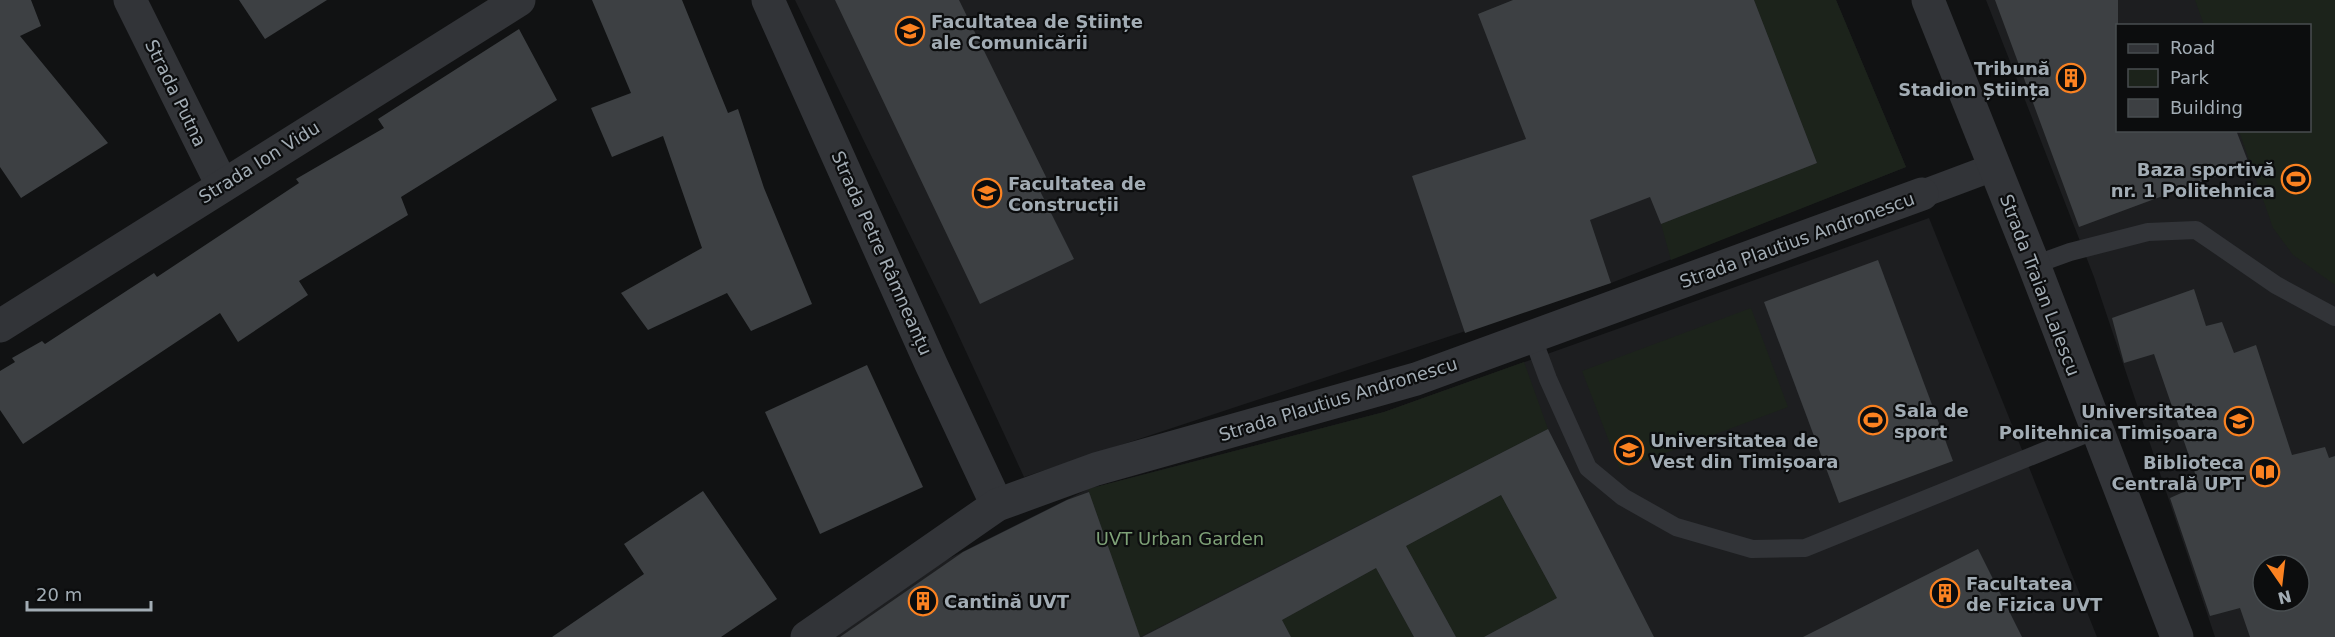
<svg xmlns="http://www.w3.org/2000/svg" width="2335" height="637" viewBox="0 0 2335 637" font-family="'DejaVu Sans',sans-serif">
<style>
.built{fill:#1d1e20;fill-rule:evenodd}
.green{fill:#1c231b}
.building{fill:#3d4043;fill-rule:evenodd}
.lines{fill:none;stroke-linecap:round;stroke-linejoin:round}
.service{stroke:#323438;stroke-width:18}
.pedestrian{stroke:#323438;stroke-width:28}
.minor{stroke:#323438;stroke-width:33}
.labels{text-anchor:middle;dominant-baseline:central;stroke-width:4.5;stroke-linejoin:round;paint-order:stroke}
.poi-label{font-size:18px;font-weight:bold;fill:#a2acb4;stroke:#0c0d0e;text-anchor:start}
.street-label{font-size:18px;fill:#a2acb4;stroke:#0c0d0e}
.park-label{font-size:18px;fill:#7ea177;stroke:#0c0d0e}
</style>
<rect width="100%" height="100%" fill="#111213"/>
<g class="built">
<path d="M 795,0 L 1836,0 L 1906,167 L 1611,283 L 1024,477 L 950,317 Z"/>
<path d="M 1986,0 L 2335,0 L 2335,637 L 2215,637 L 2094,277 ZM 2118,26 L 2310,26 L 2310,130 L 2118,130 ZM 2263,565 L 2299,565 L 2299,601 L 2263,601 Z"/>
<path d="M 1929,218 L 2097,637 L 834,637 L 938,564 L 1088,489 L 1384,412 Z"/>
</g>
<g class="green">
<path d="M 1754,0 L 1836,0 L 1906,167 L 1671,260 L 1661,224 L 1817,163 Z"/>
<path d="M 2195,0 L 2335,0 L 2335,285 L 2293,255 L 2273,228 L 2239,131 L 2310,130 L 2310,26 L 2204,25 Z"/>
<path d="M 1751,308 L 1788,407 L 1620,470 L 1582,371 Z"/>
<path d="M 1524,362 L 1548,429 L 1140,637 L 1088,489 L 1384,412 Z"/>
<path d="M 1501,495 L 1557,598 L 1484,637 L 1456,637 L 1406,546 Z"/>
<path d="M 1376,568 L 1414,637 L 1291,637 L 1282,620 Z"/>
</g>
<g class="building">
<path d="M 0,0 L 31,0 L 41,26 L 20,36 L 108,143 L 21,198 L 0,167 Z"/>
<path d="M 239,0 L 327,0 L 265,39 Z"/>
<path d="M 592,0 L 682,0 L 728,113 L 738,109 L 764,188 L 812,304 L 751,331 L 727,293 L 648,330 L 621,293 L 702,248 L 663,136 L 612,157 L 591,108 L 631,93 Z"/>
<path d="M 835,0 L 959,0 L 1049,183 L 1039,189 L 1074,259 L 980,304 Z"/>
<path d="M 1513,0 L 1754,0 L 1817,163 L 1661,224 L 1650,197 L 1590,220 L 1611,283 L 1465,333 L 1412,176 L 1526,139 L 1478,14 Z"/>
<path d="M 1995,0 L 2118,0 L 2118,130 L 2236,130 L 2249,164 L 2079,227 Z"/>
<path d="M 519,29 L 557,100 L 401,197 L 408,215 L 299,281 L 308,295 L 238,342 L 220,313 L 23,444 L 0,410 L 0,371 L 15,362 L 12,358 L 42,341 L 45,344 L 154,273 L 157,277 L 299,183 L 296,179 L 384,128 L 378,119 Z"/>
<path d="M 1878,260 L 1953,461 L 1839,503 L 1764,302 Z"/>
<path d="M 2194,289 L 2206,326 L 2222,322 L 2234,353 L 2256,345 L 2292,455 L 2325,447 L 2329,458 L 2335,456 L 2335,637 L 2250,637 L 2240,608 L 2210,616 L 2170,498 L 2199,485 L 2154,354 L 2124,363 L 2112,318 ZM 2263,565 L 2299,565 L 2299,601 L 2263,601 Z"/>
<path d="M 867,365 L 923,487 L 820,534 L 765,412 Z"/>
<path d="M 1548,429 L 1654,637 L 1484,637 L 1557,598 L 1501,495 L 1406,546 L 1456,637 L 1414,637 L 1376,568 L 1282,620 L 1291,637 L 1142,637 Z"/>
<path d="M 703,491 L 777,599 L 721,637 L 552,637 L 644,574 L 624,544 Z"/>
<path d="M 1089,492 L 1140,637 L 840,637 L 963,552 L 1067,500 Z"/>
<path d="M 1978,549 L 2022,637 L 1803,637 Z"/>
</g>
<g class="lines">
<g class="service">
<path d="M 2034,265 L 2070,252 L 2148,232 L 2196,230 L 2276,285 L 2335,317"/>
<path d="M 1532,336 L 1548,379 L 1588,468 L 1623,497 L 1676,527 L 1752,549 L 1805,548 L 2096,430"/>
</g>
<path class="pedestrian" d="M 1922,194 L 1994,167"/>
<g class="minor">
<path d="M 130,0 L 222,185"/>
<path d="M 768,0 L 931,364 L 997,505"/>
<path d="M 1928,0 L 2034,265 L 2177,637"/>
<path d="M 0,326 L 519,0"/>
<path d="M 807,637 L 997,505 L 1096,469 L 1416,379 L 1922,194"/>
</g>
</g>
<defs>
<g id="university-ring" transform="scale(1.5)"><circle r="9.5" fill="#0c0d0e" stroke="#fb8221" stroke-width="1.5"/><path d="M0-5L7-2L0 1L-7-2ZM-4 1L0 2.5L4 1V4Q0 6-4 4Z" fill="#fb8221"/></g>
<g id="building-ring" transform="scale(1.5)"><circle r="9.5" fill="#0c0d0e" stroke="#fb8221" stroke-width="1.5"/><path d="M-4-6H4V6H1V3H-1V6H-4ZM-2.5-4.3h1.7v1.8h-1.7ZM.8-4.3h1.7v1.8H.8ZM-2.5-1h1.7V.8h-1.7ZM.8-1h1.7V.8H.8Z" fill="#fb8221"/></g>
<g id="stadium-ring" transform="scale(1.5)"><circle r="9.5" fill="#0c0d0e" stroke="#fb8221" stroke-width="1.5"/><path d="M0-5a6.5 5 0 1 0 0 10a6.5 5 0 1 0 0-10ZM-3.5-1.8h7v3.6h-7Z" fill="#fb8221"/></g>
<g id="library-ring" transform="scale(1.5)"><circle r="9.5" fill="#0c0d0e" stroke="#fb8221" stroke-width="1.5"/><path d="M-6-4Q-3-5.5-.7-3.5V5Q-3 3-6 4ZM6-4Q3-5.5 .7-3.5V5Q3 3 6 4Z" fill="#fb8221"/></g>
</defs>
<g fill-rule="evenodd">
<use href="#university-ring" x="910" y="31"/>
<use href="#building-ring" x="2071" y="78"/>
<use href="#stadium-ring" x="2296" y="179"/>
<use href="#university-ring" x="987" y="193"/>
<use href="#stadium-ring" x="1873" y="420"/>
<use href="#university-ring" x="2239" y="421"/>
<use href="#university-ring" x="1629" y="450"/>
<use href="#library-ring" x="2265" y="472"/>
<use href="#building-ring" x="1945" y="593"/>
<use href="#building-ring" x="923" y="601"/>
</g>
<g class="labels">
<g class="poi-label">
<text x="931" y="21">Facultatea de Științe<tspan x="931" dy="21">ale Comunicării</tspan></text>
<text x="2050" y="68" text-anchor="end">Tribună<tspan x="2050" dy="21">Stadion Știința</tspan></text>
<text x="2275" y="169" text-anchor="end">Baza sportivă<tspan x="2275" dy="21">nr. 1 Politehnica</tspan></text>
<text x="1008" y="183">Facultatea de<tspan x="1008" dy="21">Construcții</tspan></text>
<text x="1894" y="410">Sala de<tspan x="1894" dy="21">sport</tspan></text>
<text x="2218" y="411" text-anchor="end">Universitatea<tspan x="2218" dy="21">Politehnica Timișoara</tspan></text>
<text x="1650" y="440">Universitatea de<tspan x="1650" dy="21">Vest din Timișoara</tspan></text>
<text x="2244" y="462" text-anchor="end">Biblioteca<tspan x="2244" dy="21">Centrală UPT</tspan></text>
<text x="1966" y="583">Facultatea<tspan x="1966" dy="21">de Fizica UVT</tspan></text>
<text x="944" y="601">Cantină UVT</text>
</g>
<g class="street-label">
<text transform="translate(176 93) rotate(64)">Strada Putna</text>
<text transform="translate(259 162) rotate(-32)">Strada Ion Vidu</text>
<text transform="translate(1797 240) rotate(-20)">Strada Plautius Andronescu</text>
<text transform="translate(882 253) rotate(66)">Strada Petre Râmneanțu</text>
<text transform="translate(2040 285) rotate(69)">Strada Traian Lalescu</text>
<text transform="translate(1338 399) rotate(-17)">Strada Plautius Andronescu</text>
</g>
<g class="park-label">
<text x="1180" y="538">UVT Urban Garden</text>
</g>
</g>
<rect x="2116" y="24" width="195" height="108" fill="#0c0d0e" stroke="#484d50" stroke-width="1.5"/>
<rect x="2128" y="44" width="30" height="9" fill="#323438" stroke="#484d50" stroke-width="1.5"/>
<text x="2170" y="54" font-size="18" fill="#a2acb4">Road</text>
<rect x="2128" y="69" width="30" height="18" fill="#1c231b" stroke="#484d50" stroke-width="1.5"/>
<text x="2170" y="84" font-size="18" fill="#a2acb4">Park</text>
<rect x="2128" y="99" width="30" height="18" fill="#3d4043" stroke="#484d50" stroke-width="1.5"/>
<text x="2170" y="114" font-size="18" fill="#a2acb4">Building</text>
<g transform="translate(2281 583) rotate(166)"><circle r="28" fill="#0c0d0e" stroke="#484d50" stroke-width="1.5"/>
<path d="M0-4.5L10 22L0 15L-10 22Z" fill="#fb8221"/>
<text y="-9" font-size="16" font-weight="bold" text-anchor="middle" fill="#a2acb4">N</text>
</g>
<path d="M27 601v9h124v-9" fill="none" stroke="#a2acb4" stroke-width="3"/>
<text x="36" y="601" font-size="18" fill="#a2acb4" stroke="#0c0d0e" stroke-width="4.5" paint-order="stroke">20 m</text>
</svg>
